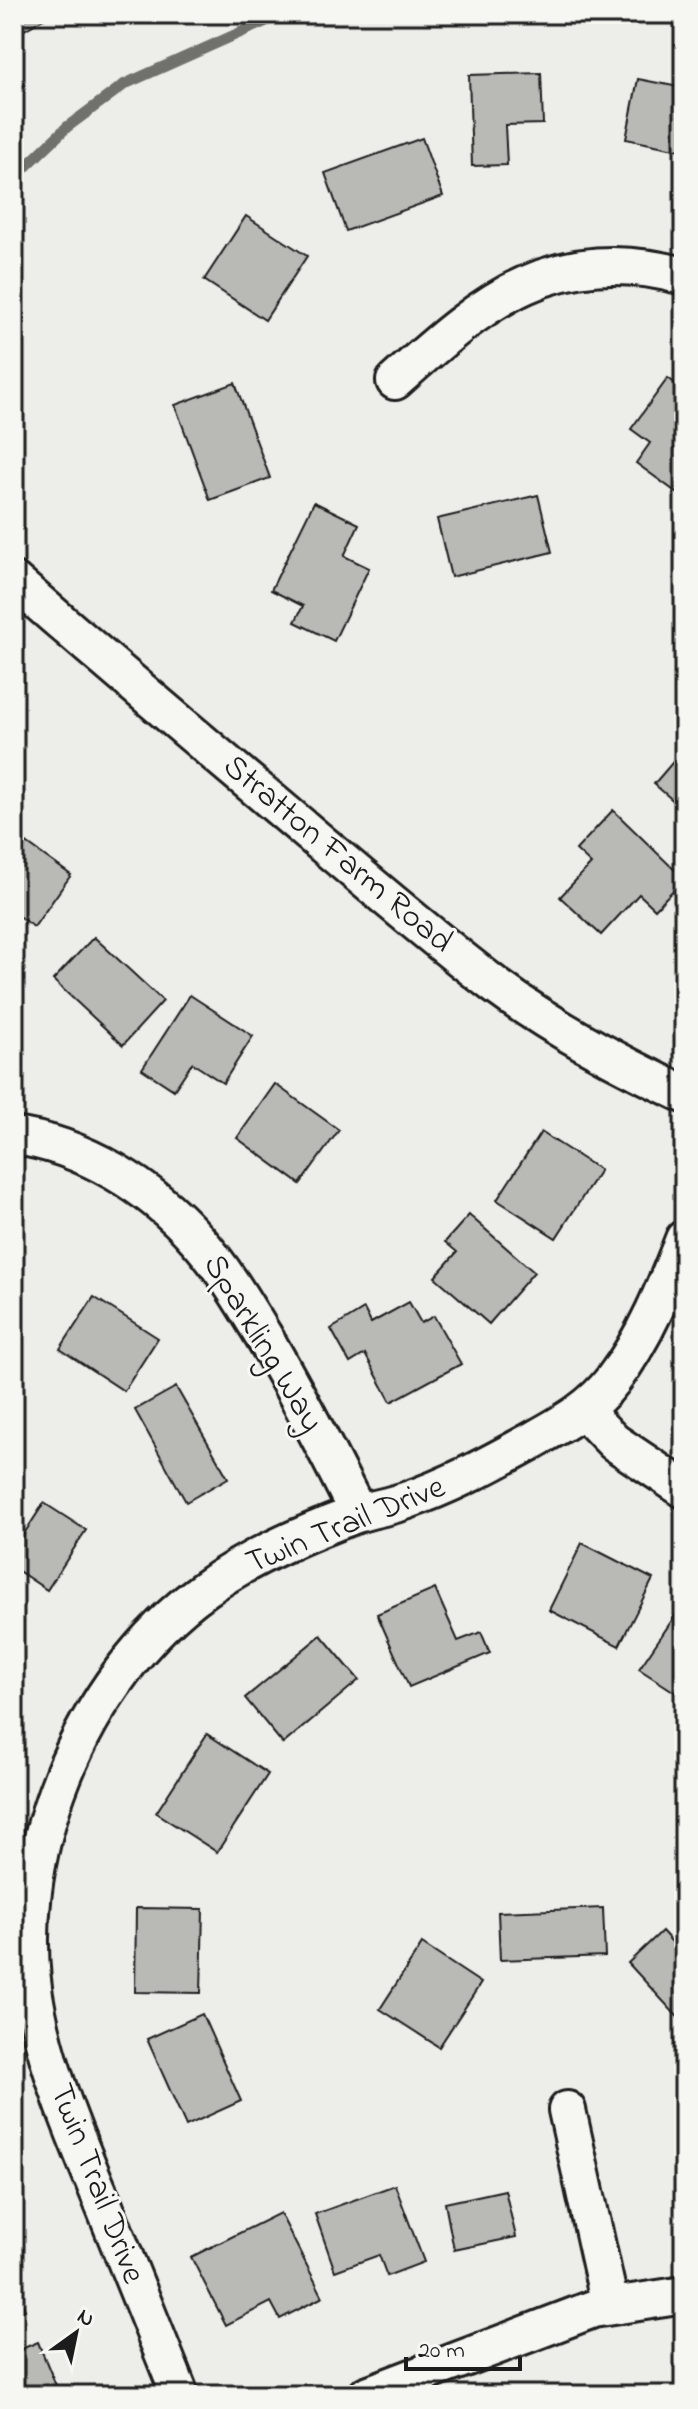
<svg xmlns="http://www.w3.org/2000/svg" width="698" height="2409" viewBox="0 0 698 2409" font-family="'Indie Flower',sans-serif">
<style>
.lines{fill:none;stroke-linecap:round;stroke-linejoin:round}
.stream{stroke:#6f6f6d;stroke-width:11}
.building{fill:#b9b9b6;stroke:#1c1c1c;stroke-width:2}
.minor-casing{stroke:#1c1c1c;stroke-width:42}
.minor{stroke:#f6f6f2;stroke-width:36}
.labels{text-anchor:middle;dominant-baseline:central;stroke-width:6;stroke-linejoin:round;paint-order:stroke}
.street-label{font-size:34px;fill:#1c1c1c;stroke:#f6f6f2}
</style>
<rect width="100%" height="100%" fill="#edede9"/>
<filter id="ink" filterUnits="userSpaceOnUse"><feTurbulence type="fractalNoise" baseFrequency=".0125" numOctaves="2"/><feDisplacementMap in="SourceGraphic" scale="16" xChannelSelector="R" yChannelSelector="G"/><feConvolveMatrix kernelMatrix="1 2 1 2 8 2 1 2 1" color-interpolation-filters="sRGB"/></filter>
<g filter="url(#ink)">
<g class="lines">
<path class="stream" d="M 14,178 L 67,127 L 125,84 L 282,14"/>
</g>
<g class="building">
<path d="M 14,14 L 50,14 L 50,15 L 14,36 Z"/>
<path d="M 541,73 L 543,124 L 505,125 L 507,165 L 472,166 L 469,75 Z"/>
<path d="M 638,79 L 684,88 L 684,151 L 626,139 Z"/>
<path d="M 422,138 L 443,196 L 346,231 L 325,173 Z"/>
<path d="M 246,216 L 307,256 L 265,320 L 204,280 Z"/>
<path d="M 668,378 L 684,390 L 684,413 L 680,419 L 684,422 L 684,498 L 636,463 L 650,443 L 631,429 Z"/>
<path d="M 235,383 L 270,478 L 210,500 L 175,405 Z"/>
<path d="M 538,495 L 552,552 L 451,577 L 437,519 Z"/>
<path d="M 314,502 L 359,524 L 344,556 L 369,568 L 334,641 L 295,622 L 303,606 L 271,590 Z"/>
<path d="M 684,749 L 684,810 L 654,784 Z"/>
<path d="M 613,810 L 684,879 L 655,909 L 639,894 L 601,935 L 560,897 L 591,864 L 576,850 Z"/>
<path d="M 14,834 L 71,875 L 34,927 L 14,913 Z"/>
<path d="M 94,937 L 163,1001 L 123,1045 L 53,980 Z"/>
<path d="M 190,995 L 253,1036 L 223,1083 L 192,1063 L 174,1090 L 142,1069 Z"/>
<path d="M 275,1084 L 339,1130 L 300,1184 L 237,1138 Z"/>
<path d="M 541,1132 L 600,1170 L 556,1238 L 497,1200 Z"/>
<path d="M 469,1215 L 534,1272 L 489,1324 L 435,1277 L 457,1252 L 445,1242 Z"/>
<path d="M 94,1297 L 158,1338 L 124,1391 L 60,1349 Z"/>
<path d="M 409,1302 L 421,1323 L 434,1316 L 461,1364 L 391,1402 L 365,1354 L 350,1363 L 331,1329 L 364,1309 L 371,1323 Z"/>
<path d="M 176,1387 L 228,1478 L 186,1502 L 135,1410 Z"/>
<path d="M 44,1503 L 86,1530 L 47,1590 L 14,1568 L 14,1549 Z"/>
<path d="M 582,1543 L 653,1579 L 619,1646 L 549,1610 Z"/>
<path d="M 435,1589 L 458,1641 L 481,1632 L 490,1653 L 409,1687 L 377,1614 Z"/>
<path d="M 679,1610 L 684,1614 L 684,1698 L 639,1669 Z"/>
<path d="M 321,1635 L 359,1680 L 283,1744 L 245,1698 Z"/>
<path d="M 207,1734 L 268,1774 L 217,1852 L 156,1813 Z"/>
<path d="M 136,1908 L 203,1909 L 201,1993 L 135,1992 Z"/>
<path d="M 603,1908 L 605,1956 L 500,1960 L 498,1912 Z"/>
<path d="M 662,1931 L 684,1955 L 684,2024 L 628,1963 Z"/>
<path d="M 422,1944 L 481,1983 L 439,2047 L 380,2009 Z"/>
<path d="M 202,2014 L 241,2101 L 186,2126 L 147,2039 Z"/>
<path d="M 395,2185 L 424,2262 L 387,2276 L 379,2255 L 335,2271 L 315,2214 Z"/>
<path d="M 505,2190 L 516,2237 L 454,2250 L 445,2203 Z"/>
<path d="M 280,2213 L 323,2297 L 280,2319 L 271,2302 L 226,2325 L 191,2257 Z"/>
<path d="M 14,2281 L 25,2310 L 14,2314 Z"/>
<path d="M 38,2342 L 60,2395 L 14,2395 L 14,2352 Z"/>
</g>
<g class="lines">
<g class="minor-casing">
<g id="minor">
<path d="M 395,381 C 486,299 555,242 684,276"/>
<path d="M 14,581 C 111,666 210,749 308,832 C 370,884 431,937 496,986 C 554,1029 618,1063 684,1094"/>
<path d="M 14,1136 C 83,1145 151,1187 197,1239 C 223,1268 243,1302 263,1335 C 297,1393 328,1453 358,1513"/>
<path d="M 584,1411 L 614,1442 L 684,1489"/>
<path d="M 567,2110 L 610,2305"/>
<path d="M 180,2395 C 152,2327 125,2259 98,2191 C 74,2133 49,2073 37,2012 C 6,1860 80,1679 205,1589 C 249,1557 303,1534 354,1515 C 370,1509 388,1507 405,1501 C 449,1486 488,1465 528,1443 C 560,1425 590,1410 613,1380 C 645,1338 665,1288 684,1239"/>
<path d="M 367,2395 L 593,2309 L 684,2295"/>
</g>
</g>
<use href="#minor" class="minor"/>
</g>
</g>
<g class="labels">
<g class="street-label">
<text transform="translate(337 855) rotate(40)">Stratton Farm Road</text>
<text transform="translate(262 1344) rotate(59)">Sparkling Way</text>
<text transform="translate(346 1526) rotate(-22)">Twin Trail Drive</text>
<text transform="translate(96 2184) rotate(69)">Twin Trail Drive</text>
</g>
</g>
<rect width="698" height="2409" fill="none" stroke="#f6f6f2" stroke-width="48"/>
<rect x="24" y="24" width="650" height="2361" fill="none" stroke="#1c1c1c" stroke-width="3" filter="url(#ink)"/>
<g transform="translate(76 2333) rotate(33)" stroke="#f6f6f2" stroke-width="6" paint-order="stroke">
<path d="M0-6L14 30L0 20L-14 30Z" fill="#1c1c1c"/>
<text y="-12" font-size="22" font-weight="bold" text-anchor="middle" fill="#1c1c1c">N</text>
</g>
<path d="M406 2357v12h114v-12" fill="none" stroke="#1c1c1c" stroke-width="4"/>
<text x="418" y="2357" font-size="24" fill="#1c1c1c" stroke="#f6f6f2" stroke-width="6" paint-order="stroke">20 m</text>
</svg>
